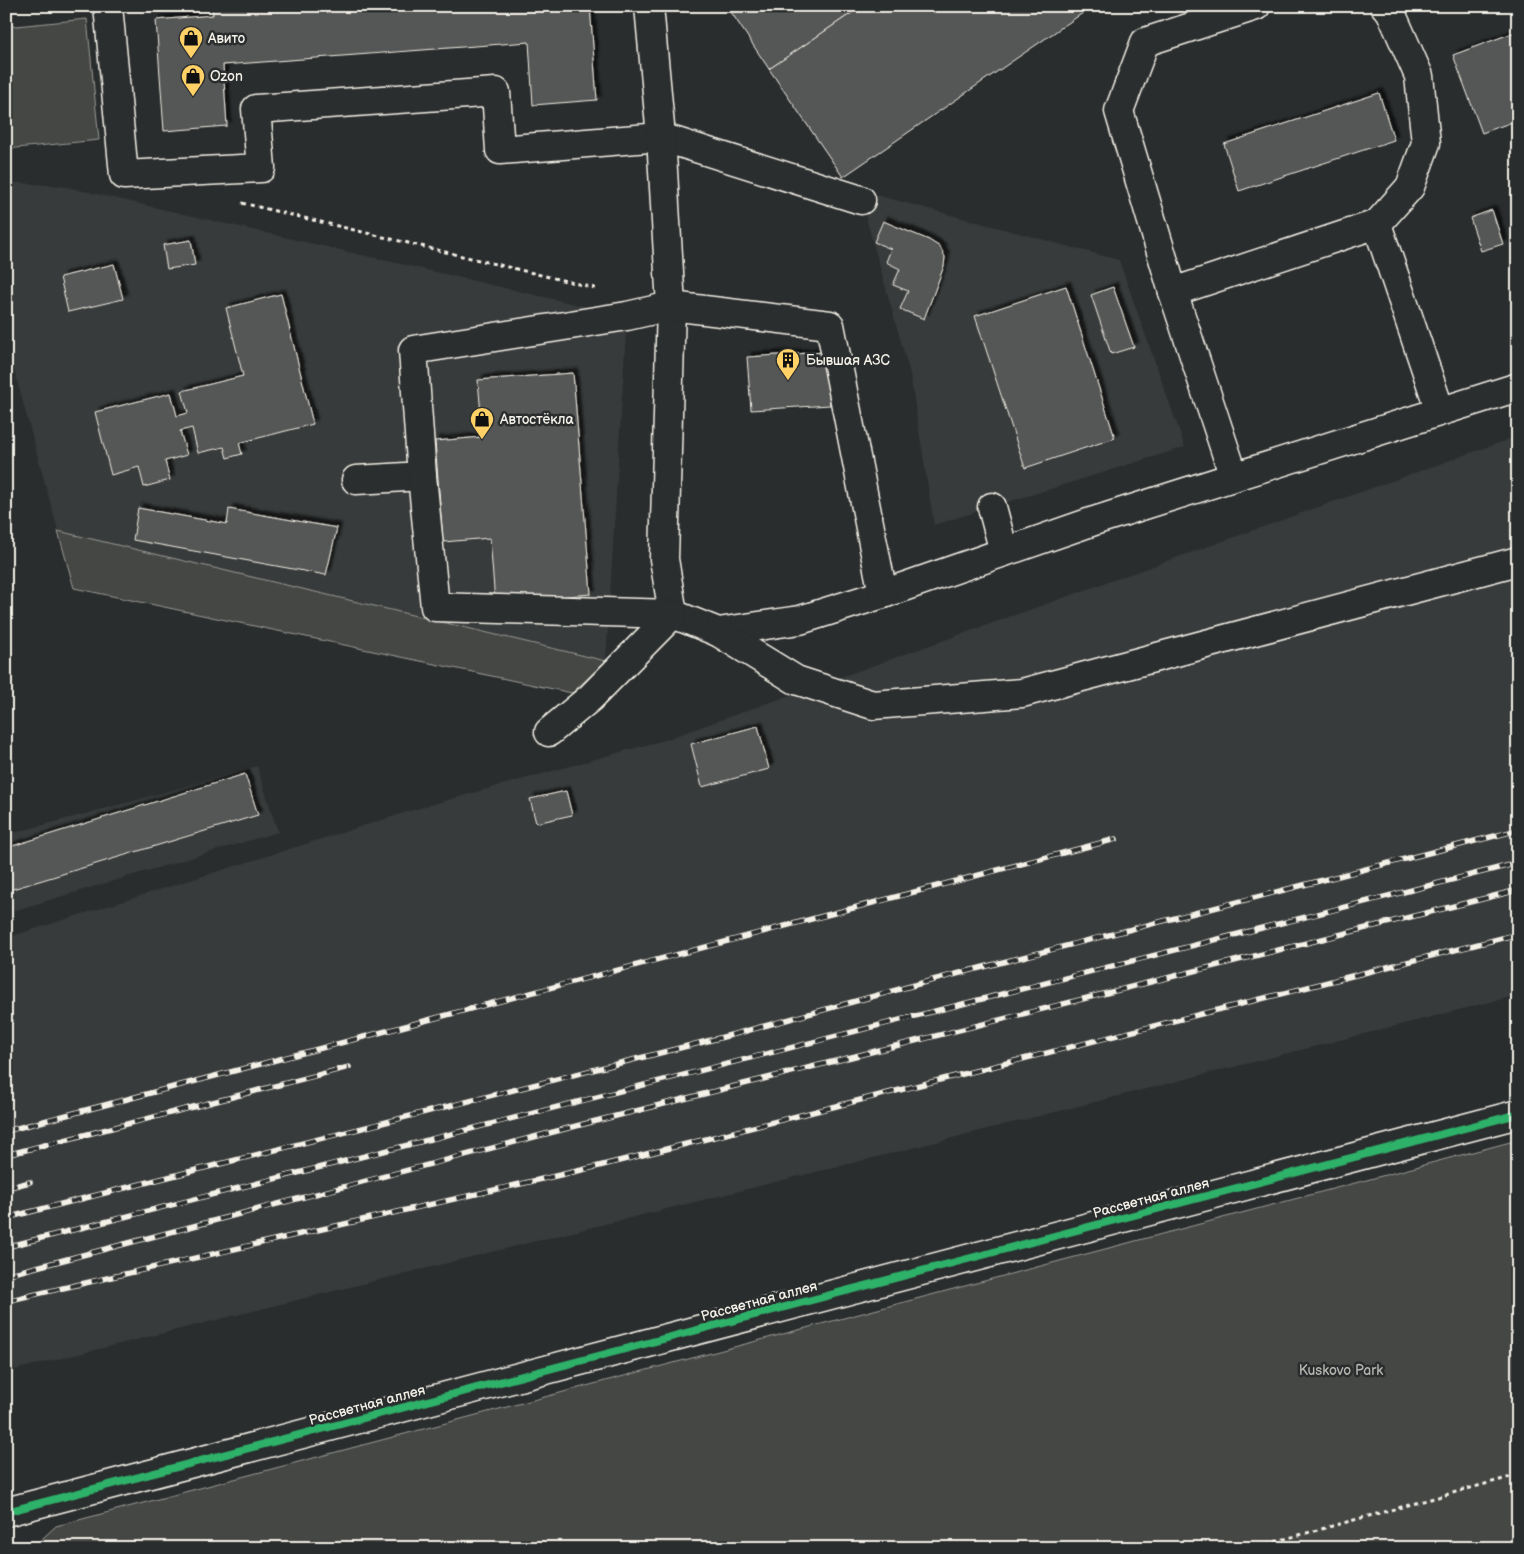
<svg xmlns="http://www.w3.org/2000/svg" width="1524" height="1554" viewBox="0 0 1524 1554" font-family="'Balsamiq Sans',sans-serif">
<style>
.built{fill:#373a3a}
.green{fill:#444645;stroke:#9c9c96}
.building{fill:#555756;stroke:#f4f1e8;filter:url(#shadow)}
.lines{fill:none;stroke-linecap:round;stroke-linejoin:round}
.minor-casing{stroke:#f4f1e8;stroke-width:31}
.path{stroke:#f4f1e8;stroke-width:3;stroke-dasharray:4 4;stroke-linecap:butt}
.minor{stroke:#2a2d2e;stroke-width:28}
.rail-casing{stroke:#f4f1e8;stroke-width:5.5}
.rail{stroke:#2a2d2e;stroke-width:4;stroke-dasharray:11;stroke-linecap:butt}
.cycleway-casing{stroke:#2a2d2e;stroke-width:11}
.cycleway{stroke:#2db169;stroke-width:8}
.labels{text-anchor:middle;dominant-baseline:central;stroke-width:5;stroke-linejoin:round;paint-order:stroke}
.poi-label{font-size:14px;fill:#f4f1e8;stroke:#2a2d2e;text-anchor:start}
.street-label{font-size:14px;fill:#f4f1e8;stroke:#2a2d2e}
.park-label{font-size:14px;fill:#b6b5af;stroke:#2a2d2e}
</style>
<defs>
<filter id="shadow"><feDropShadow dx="4.5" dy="-4.5" stdDeviation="1" flood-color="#0009"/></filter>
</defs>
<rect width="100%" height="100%" fill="#2a2d2e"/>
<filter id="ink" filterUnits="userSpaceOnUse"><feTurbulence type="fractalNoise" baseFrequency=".02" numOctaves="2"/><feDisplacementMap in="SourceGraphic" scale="10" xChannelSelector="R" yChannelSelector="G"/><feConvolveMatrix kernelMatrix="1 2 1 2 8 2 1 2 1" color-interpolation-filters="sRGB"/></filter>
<g filter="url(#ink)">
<g class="built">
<path d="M 6,182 L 62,186 L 627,316 L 606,661 L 58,531 L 6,340 Z"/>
<path d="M 865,192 L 1119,260 L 1185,447 L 934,525 L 910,374 L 861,200 Z"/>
<path d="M 1518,436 L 1518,995 L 889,1154 L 6,1372 L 6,938 L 426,806 L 664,740 Z"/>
<path d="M 257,766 L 278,832 L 6,913 L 6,835 L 133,801 Z"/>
</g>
<g class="green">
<path d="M 87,19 L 99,140 L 6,149 L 6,27 Z"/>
<path d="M 58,531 L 606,661 L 572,693 L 74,588 Z"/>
<path d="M 1518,1140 L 1518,1548 L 32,1548 L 56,1526 Z"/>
</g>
<g class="building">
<path d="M 212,6 L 590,6 L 597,100 L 533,105 L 529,42 L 223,65 L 227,126 L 164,131 L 156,20 L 213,15 Z"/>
<path d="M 727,6 L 862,6 L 769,69 Z"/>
<path d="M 862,6 L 1093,6 L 843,177 L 769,69 Z"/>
<path d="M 1518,31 L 1518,120 L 1482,133 L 1453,55 Z"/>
<path d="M 1379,93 L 1394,140 L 1239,191 L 1224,144 Z"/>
<path d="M 1492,210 L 1503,244 L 1481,251 L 1470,218 Z"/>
<path d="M 883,221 L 929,240 L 940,247 L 945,257 L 944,266 L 924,319 L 900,309 L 908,291 L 893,285 L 900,269 L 886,262 L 891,249 L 874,242 Z"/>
<path d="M 191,240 L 195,265 L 167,269 L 163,245 Z"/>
<path d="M 114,264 L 123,299 L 68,312 L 60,277 Z"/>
<path d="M 1066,286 L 1115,438 L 1025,468 L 975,316 Z"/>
<path d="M 1113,287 L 1134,347 L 1111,354 L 1091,295 Z"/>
<path d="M 281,294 L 313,424 L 239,443 L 242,454 L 227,458 L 224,447 L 198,453 L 192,428 L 180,431 L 187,455 L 165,461 L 170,480 L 144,487 L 139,467 L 111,475 L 95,412 L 171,393 L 177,416 L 188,413 L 182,391 L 243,376 L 226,308 Z"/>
<path d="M 825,352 L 830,405 L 751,410 L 747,357 Z"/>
<path d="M 573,373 L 591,594 L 495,602 L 490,538 L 443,542 L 435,441 L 483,437 L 478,380 Z"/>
<path d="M 138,508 L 227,524 L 229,509 L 337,528 L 326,575 L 133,540 Z"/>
<path d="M 758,726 L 769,769 L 702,787 L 691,744 Z"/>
<path d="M 245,774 L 258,815 L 6,891 L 6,848 Z"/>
<path d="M 566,791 L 572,815 L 536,823 L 530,799 Z"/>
</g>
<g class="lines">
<g class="minor-casing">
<g id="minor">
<path d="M 108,6 L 124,175 L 261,168 L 256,109 L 496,92 L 500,150 L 661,137 L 861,200"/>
<path d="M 649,6 L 661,137 L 671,306 L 664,559 L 673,614 L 718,632 L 800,620 L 883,594 L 1094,521 L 1518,387"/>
<path d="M 1377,224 L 1440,411"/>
<path d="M 1173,292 L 1377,224 L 1410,187 L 1426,143 L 1419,76 L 1389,8 L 1385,6"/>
<path d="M 1234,477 L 1173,292 L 1119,111 L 1145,42 L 1256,6"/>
<path d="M 356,480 L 422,476"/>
<path d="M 992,507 L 1004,552"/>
<path d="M 673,614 L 435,607 L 422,476 L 413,350 L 627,316 L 671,306 L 830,325 L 883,594"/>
<path d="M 718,632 L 796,680 L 873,705 L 1022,693 L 1518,561"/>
<path d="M 549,732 L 590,698 L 673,614"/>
<path d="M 6,1512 L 1518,1114"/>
</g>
</g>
<g class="path">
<path d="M 242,203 L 595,288"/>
<path d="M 1252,1548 L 1518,1475"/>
</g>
<use href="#minor" class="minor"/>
<g class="rail-casing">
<g id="rail">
<path d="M 6,1131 L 1116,839"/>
<path d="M 6,1155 L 349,1067"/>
<path d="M 6,1188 L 30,1182"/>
<path d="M 6,1218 L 735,1034 L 933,980 L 1518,830"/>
<path d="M 6,1247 L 1518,863"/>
<path d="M 6,1275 L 580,1125 L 1518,890"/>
<path d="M 6,1301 L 595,1167 L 1518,934"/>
</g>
</g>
<use href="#rail" class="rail"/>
<g class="cycleway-casing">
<path id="cycleway" d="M 6,1512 L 1518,1114"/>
</g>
<use href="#cycleway" class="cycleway"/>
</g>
</g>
<defs>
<g id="shop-pin" transform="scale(1.25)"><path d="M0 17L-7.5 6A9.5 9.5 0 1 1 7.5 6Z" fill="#ffd166" stroke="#2a2d2e"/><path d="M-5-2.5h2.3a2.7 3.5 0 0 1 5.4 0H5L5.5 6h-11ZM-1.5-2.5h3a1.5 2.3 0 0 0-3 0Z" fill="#111"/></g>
<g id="building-pin" transform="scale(1.25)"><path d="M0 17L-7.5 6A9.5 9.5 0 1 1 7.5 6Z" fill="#ffd166" stroke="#2a2d2e"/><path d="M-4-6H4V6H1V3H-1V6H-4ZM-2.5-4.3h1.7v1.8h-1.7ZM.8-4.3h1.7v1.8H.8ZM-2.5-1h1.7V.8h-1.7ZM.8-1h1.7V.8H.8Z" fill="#111"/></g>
</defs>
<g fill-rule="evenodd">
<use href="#shop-pin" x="191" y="38"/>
<use href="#shop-pin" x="193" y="76"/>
<use href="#building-pin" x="788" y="360"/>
<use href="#shop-pin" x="482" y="419"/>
</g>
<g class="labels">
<g class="poi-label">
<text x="208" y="38">Авито</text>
<text x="210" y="76">Ozon</text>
<text x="806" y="360">Бывшая АЗС</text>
<text x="500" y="419">Автостёкла</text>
</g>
<g class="street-label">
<text transform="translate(1151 1198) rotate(-15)">Рассветная аллея</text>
<text transform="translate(759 1301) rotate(-15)">Рассветная аллея</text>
<text transform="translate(367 1405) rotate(-15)">Рассветная аллея</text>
</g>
<g class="park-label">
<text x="1341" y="1370">Kuskovo Park</text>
</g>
</g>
<rect width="1524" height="1554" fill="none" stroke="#2a2d2e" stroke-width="25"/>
<rect x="12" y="12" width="1499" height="1529" fill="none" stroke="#f4f1e8" stroke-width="2" filter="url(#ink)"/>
</svg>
